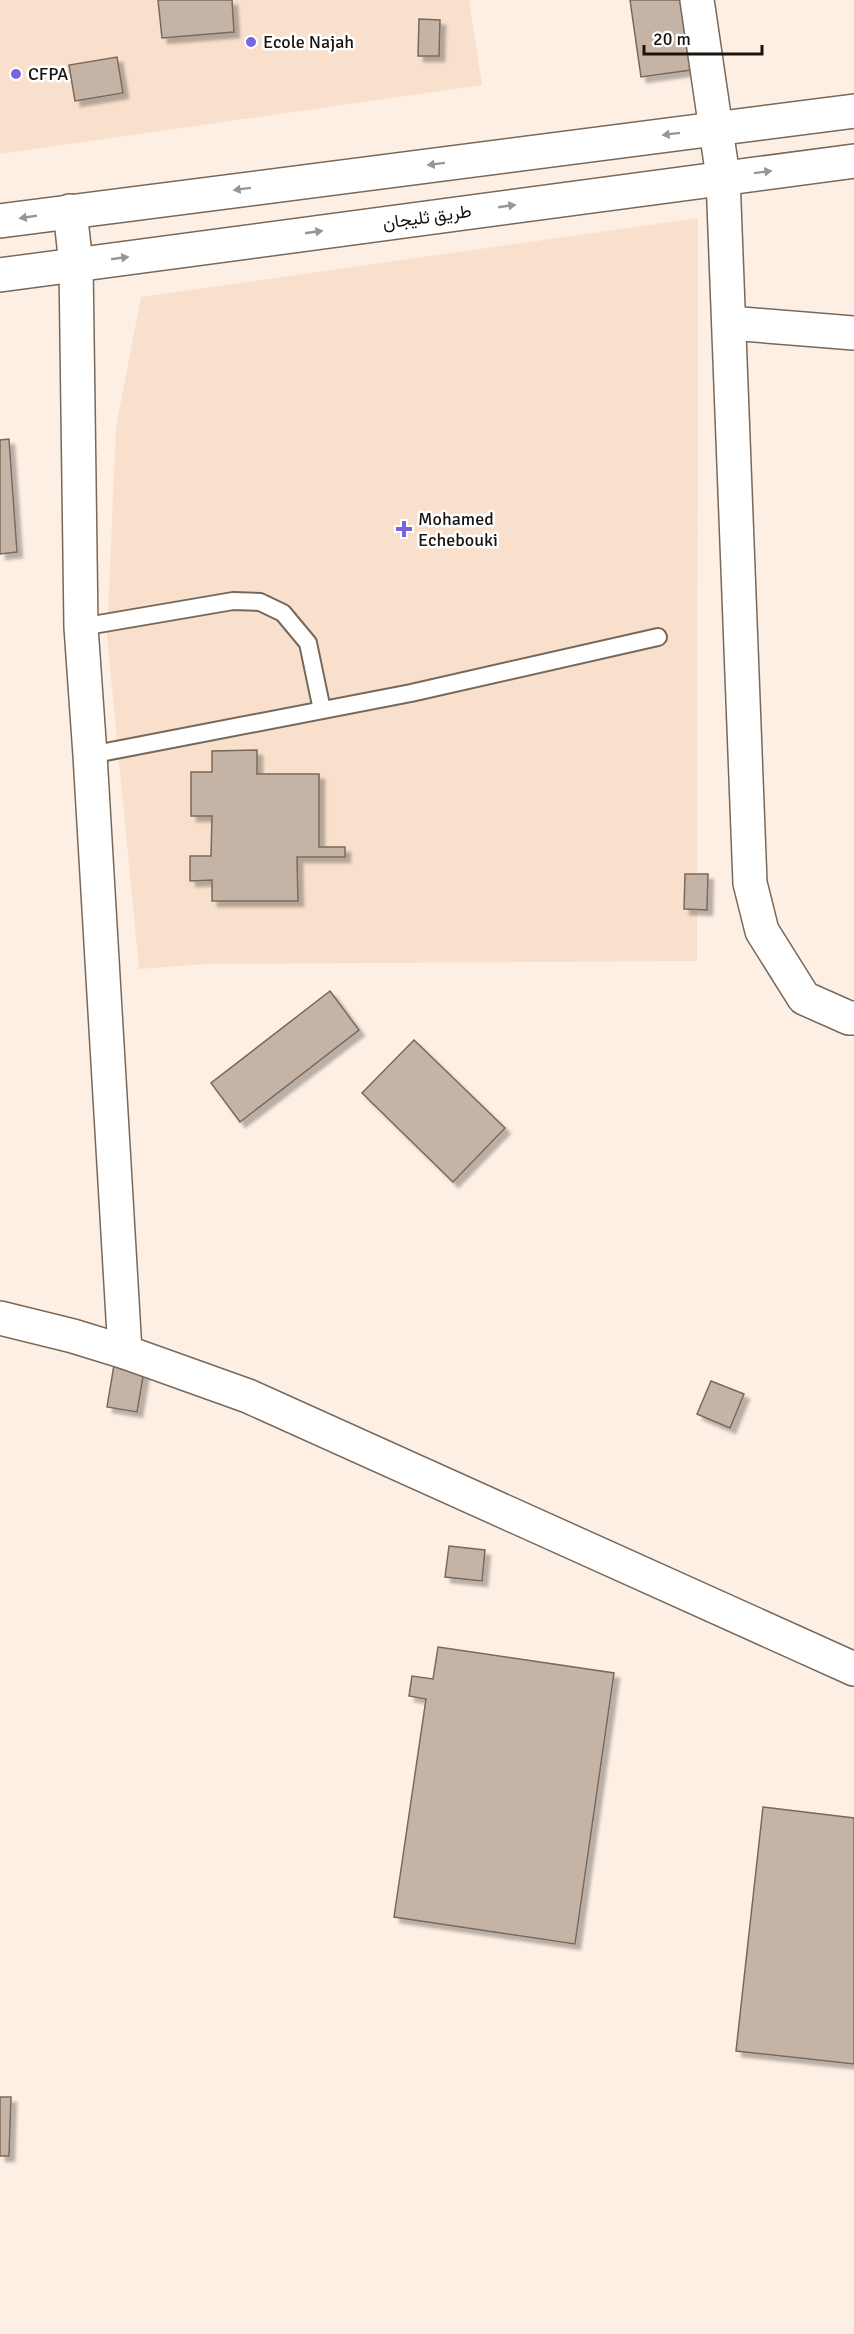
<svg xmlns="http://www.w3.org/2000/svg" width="854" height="2334" viewBox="0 0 854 2334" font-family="Signika,Vazirmatn,sans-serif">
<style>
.built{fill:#f8e0cc}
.building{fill:#c5b3a6;stroke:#78695c;stroke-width:1.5;filter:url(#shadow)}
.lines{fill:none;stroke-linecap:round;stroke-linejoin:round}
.service-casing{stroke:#77685b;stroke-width:20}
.minor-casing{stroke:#77685b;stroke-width:36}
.tertiary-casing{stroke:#77685b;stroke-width:36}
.primary-casing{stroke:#77685b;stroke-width:36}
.service{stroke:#fff;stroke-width:16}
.minor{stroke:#fff;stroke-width:33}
.tertiary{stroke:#fff;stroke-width:33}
.primary{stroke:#fff;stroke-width:33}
.oneway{fill:#989593}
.poi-dot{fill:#7765e0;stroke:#fff;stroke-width:2}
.labels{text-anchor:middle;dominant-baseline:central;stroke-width:5;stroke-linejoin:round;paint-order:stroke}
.poi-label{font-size:18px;fill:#1a140f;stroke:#fff;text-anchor:start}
.street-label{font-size:18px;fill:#1a140f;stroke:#fff}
</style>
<defs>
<filter id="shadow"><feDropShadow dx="5.5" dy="5.5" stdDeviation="1.5" flood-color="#0004"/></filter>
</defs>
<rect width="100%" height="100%" fill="#feefe4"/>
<g class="built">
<path d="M 0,0 L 469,0 L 482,85 L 0,154 Z"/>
<path d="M 698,218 L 697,961 L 207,964 L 139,969 L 107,636 L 116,427 L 141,297 Z"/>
</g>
<g class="building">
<path d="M 158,0 L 232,0 L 234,32 L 162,38 Z"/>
<path d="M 630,0 L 688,0 L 698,69 L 641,77 Z"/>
<path d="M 419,19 L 440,20 L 439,56 L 418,56 Z"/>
<path d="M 117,57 L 123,93 L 75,101 L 69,65 Z"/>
<path d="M 9,439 L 17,552 L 0,554 L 0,440 Z"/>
<path d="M 257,750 L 257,774 L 319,774 L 319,847 L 345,847 L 345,857 L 297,857 L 298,901 L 212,901 L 212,880 L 190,881 L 190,856 L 211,856 L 212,816 L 191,816 L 191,772 L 212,772 L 212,751 Z"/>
<path d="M 685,874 L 708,874 L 707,910 L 684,909 Z"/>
<path d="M 330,991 L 359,1030 L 240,1122 L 211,1083 Z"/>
<path d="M 414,1040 L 505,1128 L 453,1182 L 362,1093 Z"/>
<path d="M 114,1365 L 144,1371 L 137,1412 L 107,1407 Z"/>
<path d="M 711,1381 L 744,1394 L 730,1428 L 697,1414 Z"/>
<path d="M 449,1546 L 485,1550 L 482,1581 L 445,1577 Z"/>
<path d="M 438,1647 L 614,1673 L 575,1944 L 394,1917 L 426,1699 L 409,1696 L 412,1676 L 433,1679 Z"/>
<path d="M 763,1807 L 854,1818 L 854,2064 L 736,2051 Z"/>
<path d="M 0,2097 L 11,2097 L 9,2156 L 0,2156 Z"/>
</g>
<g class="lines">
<g class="service-casing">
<g id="service">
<path d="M 81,627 L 233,601 L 260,602 L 283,613 L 308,643 L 322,710"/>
<path d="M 90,755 L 411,693 L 658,637"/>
</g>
</g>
<g class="minor-casing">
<g id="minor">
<path d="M 697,0 L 723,177 L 750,883 L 762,931 L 804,998 L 849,1018 L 854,1018"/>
<path d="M 70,211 L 76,264 L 81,627 L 90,755 L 125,1352"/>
<path d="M 729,323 L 854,333"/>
</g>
</g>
<g class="tertiary-casing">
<path id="tertiary" d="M 0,1318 L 73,1336 L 125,1352 L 248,1396 L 854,1669"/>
</g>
<g class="primary-casing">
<g id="primary">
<path d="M 0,221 L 854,111"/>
<path d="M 0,275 L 854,161"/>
</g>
</g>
<use href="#service" class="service"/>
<use href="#minor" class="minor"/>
<use href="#tertiary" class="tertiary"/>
<use href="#primary" class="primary"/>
</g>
<defs><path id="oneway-solid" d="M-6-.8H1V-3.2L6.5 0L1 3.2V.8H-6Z" transform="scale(1.5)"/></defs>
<g class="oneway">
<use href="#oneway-solid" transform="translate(671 134) rotate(173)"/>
<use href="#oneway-solid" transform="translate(436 164) rotate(173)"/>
<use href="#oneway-solid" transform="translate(763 172) rotate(-7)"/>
<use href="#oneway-solid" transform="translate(242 189) rotate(173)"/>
<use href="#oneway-solid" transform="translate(507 206) rotate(-8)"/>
<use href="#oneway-solid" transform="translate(28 217) rotate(171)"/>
<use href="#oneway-solid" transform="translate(314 232) rotate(-8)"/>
<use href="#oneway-solid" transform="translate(120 258) rotate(-8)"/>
</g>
<g class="poi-dot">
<circle cx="251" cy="42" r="6"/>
<circle cx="16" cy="74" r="6"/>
<path d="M401 520h6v6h6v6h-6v6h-6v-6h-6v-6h6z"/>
</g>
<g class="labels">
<g class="poi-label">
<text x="263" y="42">Ecole Najah</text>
<text x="28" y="74">CFPA</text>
<text x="418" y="519">Mohamed<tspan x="418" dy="21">Echebouki</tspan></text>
</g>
<g class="street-label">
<text transform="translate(427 217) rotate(-8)">طريق ثليجان</text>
</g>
</g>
<path d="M644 45v9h118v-9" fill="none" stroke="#1a140f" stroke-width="3"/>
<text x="653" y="45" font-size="18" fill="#1a140f" stroke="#ffffff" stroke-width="4.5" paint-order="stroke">20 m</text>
</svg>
